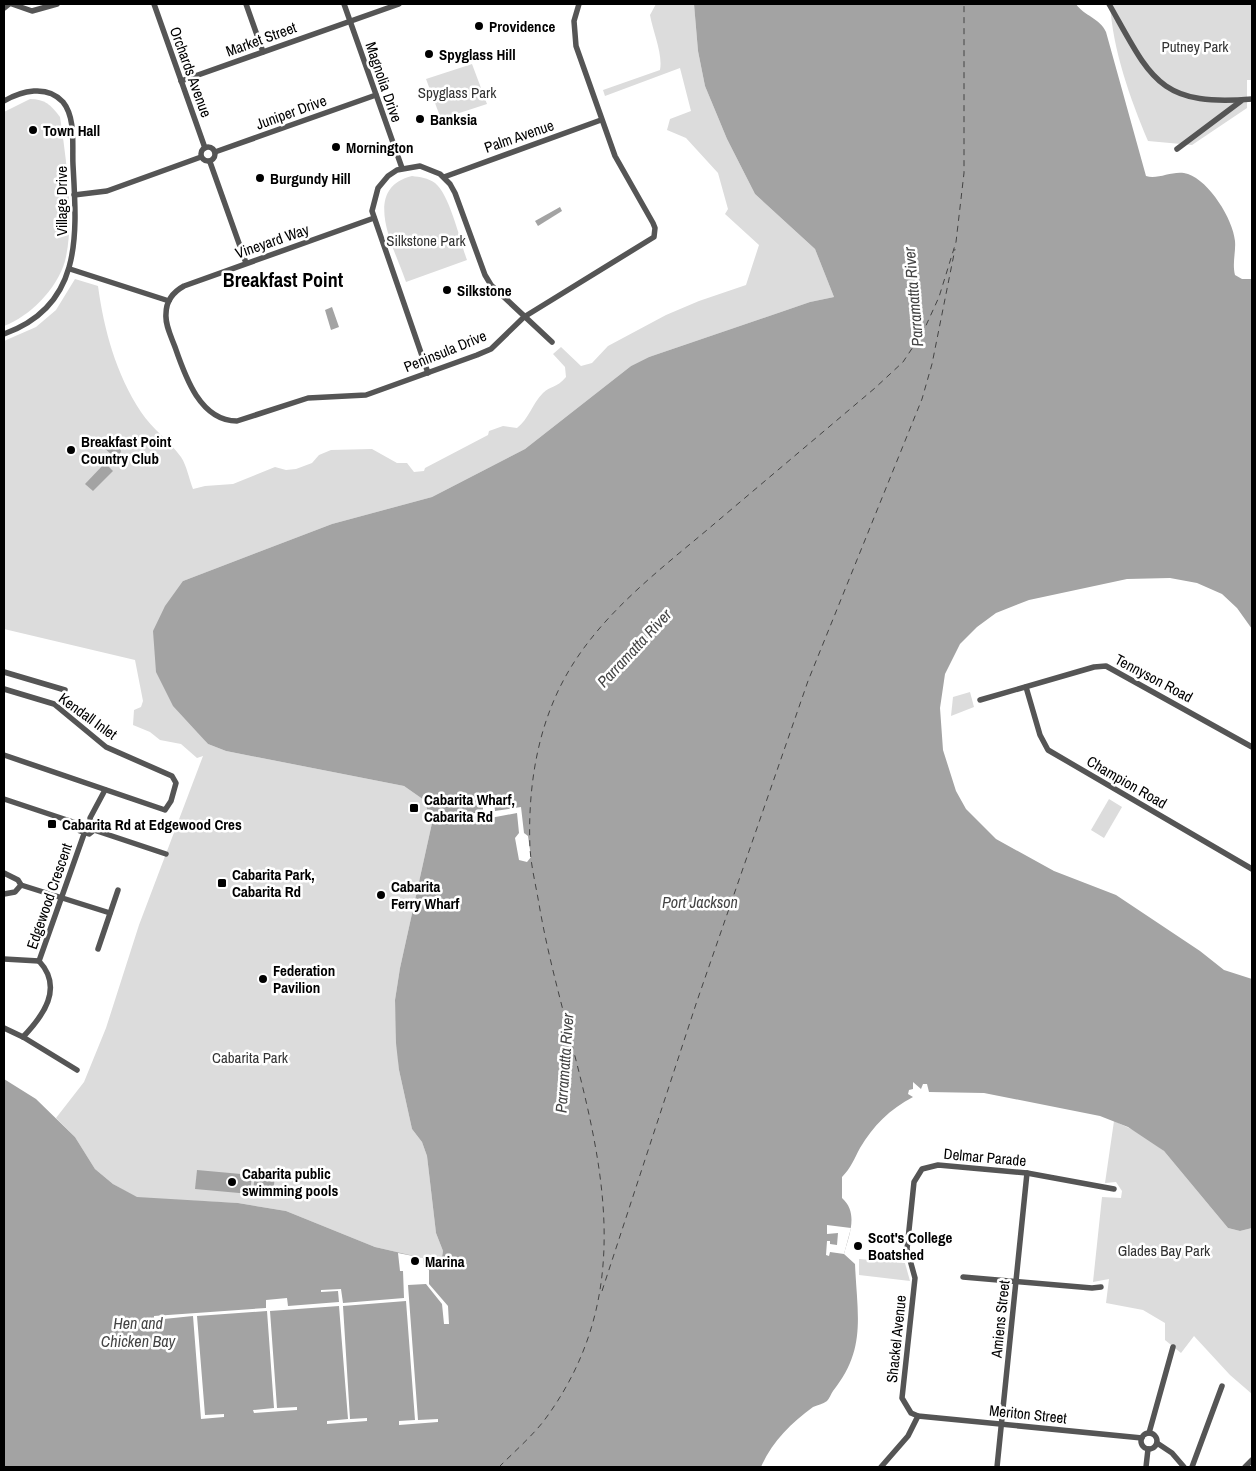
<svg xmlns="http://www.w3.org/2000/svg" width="1256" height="1471" viewBox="0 0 1256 1471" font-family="'Archivo Narrow',sans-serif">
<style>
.green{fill:#dcdcdc}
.water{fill:#a3a3a3}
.pier{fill:#fff}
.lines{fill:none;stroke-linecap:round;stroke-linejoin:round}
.ferry{stroke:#444;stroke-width:1;stroke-dasharray:6 5;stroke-linecap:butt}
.minor{stroke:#555;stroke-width:5.5}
.poi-dot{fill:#000;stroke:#fff;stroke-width:2}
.labels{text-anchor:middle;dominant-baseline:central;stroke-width:5;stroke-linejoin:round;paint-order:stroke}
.poi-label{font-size:15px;font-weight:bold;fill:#000;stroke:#fff;text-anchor:start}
.street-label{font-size:15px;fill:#000;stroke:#fff}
.park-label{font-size:15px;fill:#333;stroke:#fff}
.water-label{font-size:16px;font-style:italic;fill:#444;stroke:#fff}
.district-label{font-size:20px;font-weight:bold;fill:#000;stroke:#fff}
</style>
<rect width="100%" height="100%" fill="#fff"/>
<g class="green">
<path d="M 656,4 L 694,4 L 698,51 L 705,86 L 727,139 L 755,194 L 815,249 L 834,297 L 810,302 L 649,357 L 631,366 L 525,449 L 432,497 L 332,524 L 183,581 L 198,732 L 208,744 L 226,751 L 404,786 L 424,800 L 432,823 L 400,968 L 395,1000 L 399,1070 L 412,1129 L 422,1142 L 427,1156 L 436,1233 L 443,1251 L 442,1257 L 423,1258 L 375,1247 L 286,1211 L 238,1203 L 137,1198 L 113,1184 L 95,1169 L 75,1137 L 56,1118 L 84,1082 L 106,1028 L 139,925 L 203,756 L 197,758 L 181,744 L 160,740 L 150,732 L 133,725 L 134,710 L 141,707 L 143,701 L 135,660 L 4,629 L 4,341 L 36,327 L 56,310 L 75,279 L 98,286 C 104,330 116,374 141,412 C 152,429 169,440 181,457 C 187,466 189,479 193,489 L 205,486 L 233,484 L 275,467 L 286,470 L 296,469 L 312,463 L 319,455 L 331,450 L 372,449 L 397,463 L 407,463 L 414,472 L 424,471 L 425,468 L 488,435 L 489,431 L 503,426 L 517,428 C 529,419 532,404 543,393 C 550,386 557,388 566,377 L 565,367 L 553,354 L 561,347 L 581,366 L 592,363 L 608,346 L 666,315 L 699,301 L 746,285 L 759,245 L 725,214 L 728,209 L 718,173 L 686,138 L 667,130 L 670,119 L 691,111 L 680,68 L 605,96 L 603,90 L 660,70 C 663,54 653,32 650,15 Z"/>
<path d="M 1110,4 L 1252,4 L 1252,80 L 1247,80 L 1247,108 L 1192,145 L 1148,141 C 1130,98 1113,51 1110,4 Z"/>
<path d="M 472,64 L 487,104 L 441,119 L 426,79 Z"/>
<path d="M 30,99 C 45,99 51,105 60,117 C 66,157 75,222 65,261 C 57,289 30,316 4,326 L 4,112 Z"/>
<path d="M 412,176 C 420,177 428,178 435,183 C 450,195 460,241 467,260 L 406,282 C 395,249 360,189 412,176 Z"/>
<path d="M 970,692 L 974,707 L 951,716 L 953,697 Z"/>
<path d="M 1109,799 L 1122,807 L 1104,838 L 1091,830 Z"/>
<path d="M 1114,1121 L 1142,1134 L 1164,1151 L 1228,1228 L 1240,1231 L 1252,1228 L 1252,1394 L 1230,1375 L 1194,1336 L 1181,1353 L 1165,1340 L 1165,1323 L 1143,1310 L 1106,1303 L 1109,1279 L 1093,1282 L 1102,1197 L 1121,1198 L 1122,1191 L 1116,1182 L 1105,1183 Z"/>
<path d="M 859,1259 L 905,1263 L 910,1281 L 859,1275 Z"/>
</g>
<g class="water">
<path d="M 694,4 L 1076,4 C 1084,16 1100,18 1106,32 L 1146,176 C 1159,180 1174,169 1188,174 C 1209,181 1233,219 1235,241 C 1236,252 1232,263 1235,275 L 1242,279 L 1252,279 L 1252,629 L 1237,608 L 1222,594 L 1197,583 L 1170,578 L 1127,579 L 1029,600 L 996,613 L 977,627 L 960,644 L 945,674 L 940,708 L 943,750 L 956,791 L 966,809 L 996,839 L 1054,871 L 1116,895 L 1200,951 L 1224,970 L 1252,979 L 1252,1228 L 1240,1231 L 1228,1228 L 1164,1151 L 1128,1127 L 1100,1116 L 984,1093 L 929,1092 L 927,1084 L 923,1084 L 921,1089 L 913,1082 L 913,1089 L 909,1090 L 908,1094 L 913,1097 C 890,1109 873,1126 860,1148 C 854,1159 851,1168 842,1177 L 842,1198 C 859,1213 849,1235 844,1254 L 855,1264 C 857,1314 867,1349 833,1391 C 831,1394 829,1399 827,1401 C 823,1404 817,1405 813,1407 C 791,1423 772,1442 761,1467 L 4,1467 L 4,1079 L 36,1099 L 75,1137 L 95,1169 L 113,1184 L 137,1197 L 238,1203 L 286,1211 L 375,1247 L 423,1258 L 442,1257 L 443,1251 L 436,1233 L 427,1156 L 422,1142 L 412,1129 L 399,1070 L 396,1043 L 395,1000 L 400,968 L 432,823 L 424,800 L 404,786 L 226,751 L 208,744 L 173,706 L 156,672 L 153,631 L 165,606 L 183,581 L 332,524 L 432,497 L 525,449 L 631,366 L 649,357 L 810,302 L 834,297 L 815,249 L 755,194 L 727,139 L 705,86 L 698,51 Z"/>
<path d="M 560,207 L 562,211 L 538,226 L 535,221 Z"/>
<path d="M 332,307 L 339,327 L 331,330 L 325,310 Z"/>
<path d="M 103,440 C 109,439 119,445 121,451 L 119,456 L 114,457 L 101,445 Z"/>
<path d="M 105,463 L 113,471 L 93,491 L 85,484 Z"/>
<path d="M 197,1170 L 252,1175 L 250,1194 L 195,1189 Z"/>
<path d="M 255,1174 L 275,1176 L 273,1193 L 253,1191 Z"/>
</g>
<g class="pier">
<path d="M 494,802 L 495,811 L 521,807 L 524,833 L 528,836 L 531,857 L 527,862 L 519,860 L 515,838 L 519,833 L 517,813 L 485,819 L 484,815 L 429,822 L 428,819 L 483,812 L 483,804 Z"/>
<path d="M 827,1225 L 851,1228 L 844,1254 L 830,1252 L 829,1256 L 826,1255 L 827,1241 L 830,1241 L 830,1244 L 837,1245 L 838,1233 L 827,1234 Z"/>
<path d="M 398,1253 L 423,1258 L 424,1267 L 429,1270 L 429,1284 L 448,1306 L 449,1324 L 444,1324 L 442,1304 L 426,1284 L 408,1285 L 418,1420 L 438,1419 L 438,1422 L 399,1425 L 399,1421 L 415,1420 L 406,1301 L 343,1306 L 350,1419 L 367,1418 L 367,1421 L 327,1424 L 327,1421 L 348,1419 L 339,1306 L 270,1311 L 277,1408 L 297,1407 L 297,1410 L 254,1413 L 253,1410 L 274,1408 L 267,1311 L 197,1316 L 205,1415 L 224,1414 L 224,1417 L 201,1419 L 193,1316 L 154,1320 L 154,1316 L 266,1308 L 266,1300 L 287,1298 L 288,1306 L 339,1302 L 338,1291 L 321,1292 L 321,1290 L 341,1289 L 343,1303 L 404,1298 L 403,1271 L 400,1271 Z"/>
</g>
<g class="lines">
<g class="ferry">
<path d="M 602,1291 L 697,1001 L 808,681 L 922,399 L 932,364 L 955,249"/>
<path d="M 499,1467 C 514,1452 530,1438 543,1422 C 667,1257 569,1080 539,904 C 536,886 531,866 530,848 C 528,800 534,749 552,705 C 584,624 657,573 720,519 C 772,475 823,432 875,388 L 903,362 L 923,332 L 939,297 L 956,242 L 964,173 L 964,4"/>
</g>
<g class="minor">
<path d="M 12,4 L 32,11 L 57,4"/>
<path d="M 154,4 L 205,148"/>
<path d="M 246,4 L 263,52"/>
<path d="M 344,4 L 402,168"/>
<path d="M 1109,4 C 1151,78 1158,107 1252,99"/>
<path d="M 4,8 L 9,4"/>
<path d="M 181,81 L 399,4"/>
<path d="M 4,101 C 21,91 47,84 63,102 C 76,118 72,146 73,165 C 77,235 83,306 4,334"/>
<circle cx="208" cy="154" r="7"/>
<path d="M 1177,149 L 1241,101"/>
<path d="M 215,152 L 376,95"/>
<path d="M 210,162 L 246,263"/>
<path d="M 444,177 L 601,120"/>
<path d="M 74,195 L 107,191 L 201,157"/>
<path d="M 374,218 L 184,286 C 173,292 166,301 166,314 C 165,325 171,336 175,347 C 185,376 200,421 237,421 L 308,398 L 366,395 L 477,355 L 491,349 L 524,317 L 654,237 L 655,228 L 653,223 L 615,156 L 576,46 L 574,21 L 579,4"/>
<path d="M 70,269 L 169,301"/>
<path d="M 428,373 L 372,211 L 378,188 L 388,176 L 397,170 L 420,166 L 440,174 L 450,184 L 455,193 L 485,275 L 491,285 L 552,342"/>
<path d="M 4,672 L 65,690"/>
<path d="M 1026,687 L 1040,735 L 1048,750 L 1252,869"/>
<path d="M 4,689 L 54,704 L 106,747 L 172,776 L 176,783 L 171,801 L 165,810 L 4,755"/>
<path d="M 980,700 L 1094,667 L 1106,666 L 1252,747"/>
<path d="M 4,799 L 79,824"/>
<path d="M 91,822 L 90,818 L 105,790"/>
<path d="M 79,824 L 80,831 L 89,834 L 94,830"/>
<path d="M 94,830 L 166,854"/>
<path d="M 4,873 L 18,880 L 21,885 L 15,892 L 4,894"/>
<path d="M 21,885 L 110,913"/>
<path d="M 98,949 L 118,890"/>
<path d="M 4,959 L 39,961"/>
<path d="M 39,961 L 84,834"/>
<path d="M 4,1028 L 23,1037 L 77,1070"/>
<path d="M 23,1037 C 43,1016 64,988 39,961"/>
<path d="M 1114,1189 L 1027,1173 L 938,1165 L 922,1169 L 914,1182 L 907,1249 L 915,1278 L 902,1398 L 911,1413 L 918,1416 L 1142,1438"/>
<path d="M 963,1277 L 1092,1288 L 1101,1287"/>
<path d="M 1149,1433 L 1173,1347"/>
<circle cx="1149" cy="1441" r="8"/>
<path d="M 1157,1443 L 1172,1453 L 1184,1467"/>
<path d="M 881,1467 L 908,1436 L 918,1416"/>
<path d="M 997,1467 L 1027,1173"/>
<path d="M 1146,1467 L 1148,1449"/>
<path d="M 1192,1467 L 1222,1386"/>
<path d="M 1245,1467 L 1252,1460"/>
</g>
</g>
<g class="poi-dot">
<circle cx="479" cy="26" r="5"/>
<circle cx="429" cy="54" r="5"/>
<circle cx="420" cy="119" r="5"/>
<circle cx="33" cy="130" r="5"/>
<circle cx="336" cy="147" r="5"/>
<circle cx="260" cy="178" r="5"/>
<circle cx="447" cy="290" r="5"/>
<circle cx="71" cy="450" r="5"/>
<rect x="409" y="803" width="10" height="10" rx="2.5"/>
<rect x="47" y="819" width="10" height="10" rx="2.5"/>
<rect x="217" y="878" width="10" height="10" rx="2.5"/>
<circle cx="381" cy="895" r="5"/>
<circle cx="263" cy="979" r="5"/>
<circle cx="232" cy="1182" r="5"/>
<circle cx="858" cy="1246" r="5"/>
<circle cx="415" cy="1261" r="5"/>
</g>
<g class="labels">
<g class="poi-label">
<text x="489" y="26">Providence</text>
<text x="439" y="54">Spyglass Hill</text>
<text x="430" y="119">Banksia</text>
<text x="43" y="130">Town Hall</text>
<text x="346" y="147">Mornington</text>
<text x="270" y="178">Burgundy Hill</text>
<text x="457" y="290">Silkstone</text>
<text x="81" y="441">Breakfast Point<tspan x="81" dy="17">Country Club</tspan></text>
<text x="424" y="799">Cabarita Wharf,<tspan x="424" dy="17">Cabarita Rd</tspan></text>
<text x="62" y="824">Cabarita Rd at Edgewood Cres</text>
<text x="232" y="874">Cabarita Park,<tspan x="232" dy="17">Cabarita Rd</tspan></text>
<text x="391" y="886">Cabarita<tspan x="391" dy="17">Ferry Wharf</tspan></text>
<text x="273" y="970">Federation<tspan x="273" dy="17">Pavilion</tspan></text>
<text x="242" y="1173">Cabarita public<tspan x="242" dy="17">swimming pools</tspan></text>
<text x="868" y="1237">Scot's College<tspan x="868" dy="17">Boatshed</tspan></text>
<text x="425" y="1261">Marina</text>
</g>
<g class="street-label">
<text transform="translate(261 39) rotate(-20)">Market Street</text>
<text transform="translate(191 72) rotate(70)">Orchards Avenue</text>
<text transform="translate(384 82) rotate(71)">Magnolia Drive</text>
<text transform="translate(291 112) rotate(-20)">Juniper Drive</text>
<text transform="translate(519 136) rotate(-19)">Palm Avenue</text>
<text transform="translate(61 201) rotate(-90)">Village Drive</text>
<text transform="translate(272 241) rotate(-19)">Vineyard Way</text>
<text transform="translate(445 351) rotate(-22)">Peninsula Drive</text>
<text transform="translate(1154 678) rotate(28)">Tennyson Road</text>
<text transform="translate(88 716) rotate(36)">Kendall Inlet</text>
<text transform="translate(1127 782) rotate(30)">Champion Road</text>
<text transform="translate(49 896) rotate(-71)">Edgewood Crescent</text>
<text transform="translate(985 1157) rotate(5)">Delmar Parade</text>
<text transform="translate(1000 1319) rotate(-84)">Amiens Street</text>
<text transform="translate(896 1339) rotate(-84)">Shackel Avenue</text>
<text transform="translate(1028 1414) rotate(6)">Meriton Street</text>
</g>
<g class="park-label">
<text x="1195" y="46">Putney Park</text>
<text x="457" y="92">Spyglass Park</text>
<text x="426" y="240">Silkstone Park</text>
<text x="250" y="1057">Cabarita Park</text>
<text x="1164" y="1250">Glades Bay Park</text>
</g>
<g class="water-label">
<text transform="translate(913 297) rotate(-95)">Parramatta River</text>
<text transform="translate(634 648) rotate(-47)">Parramatta River</text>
<text x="700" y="902">Port Jackson</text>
<text transform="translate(564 1063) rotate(-86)">Parramatta River</text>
<text x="138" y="1323">Hen and<tspan x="138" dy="18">Chicken Bay</tspan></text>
</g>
<g class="district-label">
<text x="283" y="279">Breakfast Point</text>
</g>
</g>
<rect width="1256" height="1471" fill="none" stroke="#000000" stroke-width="10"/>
</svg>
